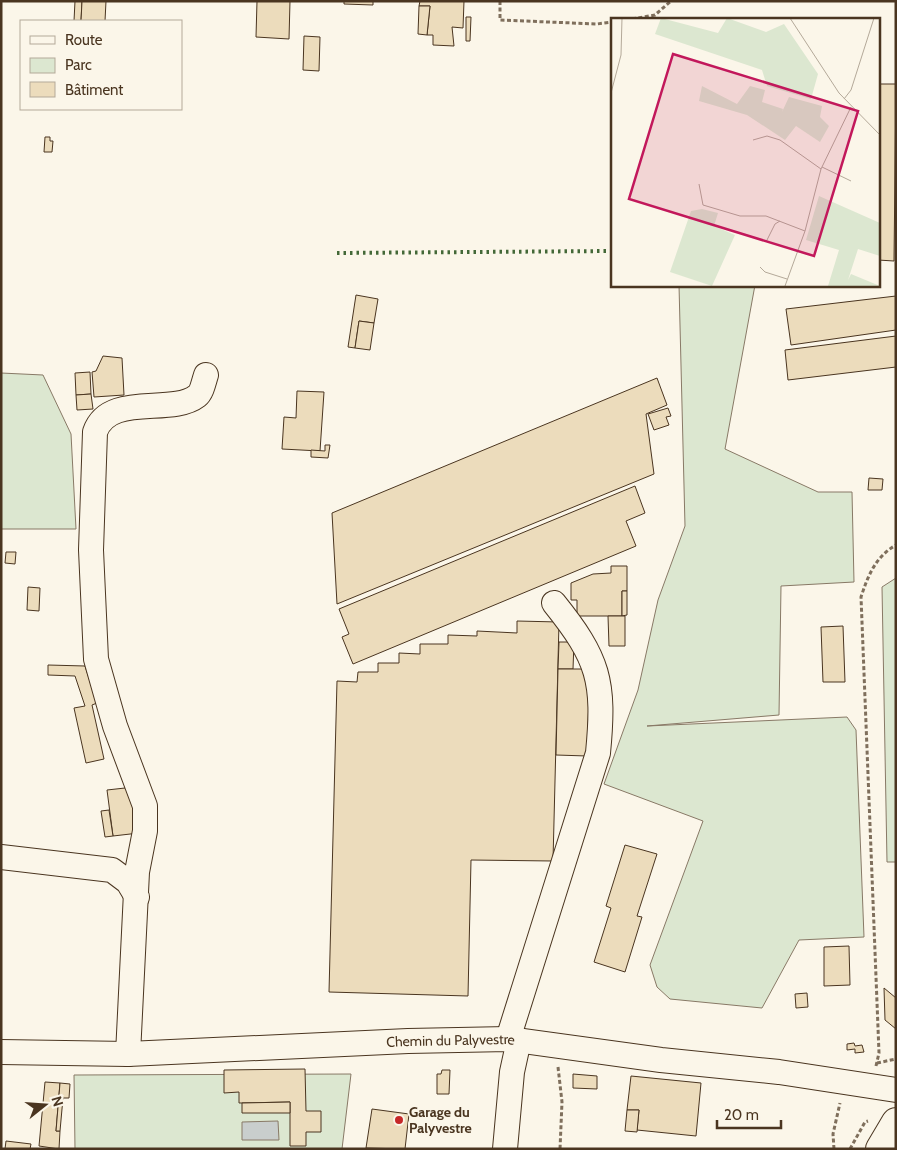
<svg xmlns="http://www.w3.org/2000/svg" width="897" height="1150" viewBox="0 0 897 1150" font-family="Cabin,sans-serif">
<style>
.green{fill:#dce7d0;stroke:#887966}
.water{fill:#c9cecd;stroke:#887966}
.building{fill:#ecdcbc;stroke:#4a3520}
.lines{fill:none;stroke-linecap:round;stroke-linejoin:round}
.minor-casing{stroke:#4a3520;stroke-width:26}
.major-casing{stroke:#4a3520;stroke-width:30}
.path{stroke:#7f6f5c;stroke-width:3;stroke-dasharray:4 2.5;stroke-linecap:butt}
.minor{stroke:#fbf6e9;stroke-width:24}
.major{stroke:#fbf6e9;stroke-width:28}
.hedge{stroke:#436837;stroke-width:4;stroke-dasharray:2.5 4;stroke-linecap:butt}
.poi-dot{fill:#c62828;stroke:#fbf6e9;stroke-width:2}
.labels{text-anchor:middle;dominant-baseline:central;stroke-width:4;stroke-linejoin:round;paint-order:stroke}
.street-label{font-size:14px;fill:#4a3520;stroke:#fbf6e9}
.poi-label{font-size:14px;font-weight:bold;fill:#4a3520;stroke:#fbf6e9;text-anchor:start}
.inset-road{fill:none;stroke:#b4a999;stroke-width:1}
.view{fill:#c2185b;fill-opacity:0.15;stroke:#c2185b;stroke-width:2.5}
.inset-edge{fill:none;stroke:#4a3520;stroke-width:2.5}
</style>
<rect width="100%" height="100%" fill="#fbf6e9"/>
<g class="green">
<path d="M 679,285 L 755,285 L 725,449 L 818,492 L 852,492 L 854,582 L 781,586 L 779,715 L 647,726 L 847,717 L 856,730 L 864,937 L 799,940 L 762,1008 L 670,999 L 657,987 L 650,965 L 703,821 L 604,784 L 638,690 L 658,600 L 685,526 Z"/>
<path d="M 1,373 L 43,375 L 71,434 L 76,529 L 1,529 Z"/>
<path d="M 896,578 L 896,862 L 887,862 L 882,587 Z"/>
<path d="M 351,1074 L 342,1149 L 75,1149 L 74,1075 Z"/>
</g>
<path class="water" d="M 278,1121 L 279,1140 L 242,1140 L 242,1122 Z"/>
<g class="building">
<path d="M 75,1 L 82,1 L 81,21 L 74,21 Z"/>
<path d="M 82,1 L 106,1 L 105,21 L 78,21 L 81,21 Z"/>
<path d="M 257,1 L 290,1 L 289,39 L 256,37 Z"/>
<path d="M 344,1 L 373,1 L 373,5 L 344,4 Z"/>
<path d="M 420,1 L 464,1 L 463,28 L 452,27 L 454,46 L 433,45 L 433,35 L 427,35 L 430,6 L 419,6 Z"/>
<path d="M 419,6 L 430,6 L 427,35 L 418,34 Z"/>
<path d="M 466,17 L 471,17 L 470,41 L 466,41 Z"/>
<path d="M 304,36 L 320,37 L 319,71 L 303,70 Z"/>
<path d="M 878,84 L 896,84 L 894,261 L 878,260 Z"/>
<path d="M 45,137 L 50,137 L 50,141 L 53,141 L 52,152 L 44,152 Z"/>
<path d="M 356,295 L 378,299 L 374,323 L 359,321 L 355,348 L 348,347 Z"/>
<path d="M 896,296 L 896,330 L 791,345 L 786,309 Z"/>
<path d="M 359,321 L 374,323 L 370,350 L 355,348 Z"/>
<path d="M 896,336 L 896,367 L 788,380 L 785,350 Z"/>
<path d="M 103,356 L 122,358 L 124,395 L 94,397 L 92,372 L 96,371 Z"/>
<path d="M 90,372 L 91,394 L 76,395 L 75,373 Z"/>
<path d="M 657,378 L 667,405 L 646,414 L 654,474 L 337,604 L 332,513 Z"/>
<path d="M 297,391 L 324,392 L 320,451 L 282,449 L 284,417 L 296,418 Z"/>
<path d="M 91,394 L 93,409 L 77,410 L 76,395 Z"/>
<path d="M 668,408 L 671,416 L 666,417 L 669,425 L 654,430 L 648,414 Z"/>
<path d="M 325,445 L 330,445 L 328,458 L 311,457 L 311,450 L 325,451 Z"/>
<path d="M 869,478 L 883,479 L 882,490 L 868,490 Z"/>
<path d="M 635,486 L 645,513 L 626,521 L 636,546 L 353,664 L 342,637 L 349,634 L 339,609 Z"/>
<path d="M 6,552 L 16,552 L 15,564 L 5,563 Z"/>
<path d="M 611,566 L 627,566 L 627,591 L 622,591 L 622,616 L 577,616 L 577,600 L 571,600 L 571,583 L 593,574 L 611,573 Z"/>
<path d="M 28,587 L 40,588 L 39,611 L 27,610 Z"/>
<path d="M 622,591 L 627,591 L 627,615 L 622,616 Z"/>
<path d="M 608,616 L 625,616 L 625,646 L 609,646 Z"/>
<path d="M 517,621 L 559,622 L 553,861 L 471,860 L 468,996 L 329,992 L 337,681 L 357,682 L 358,672 L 378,672 L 378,663 L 399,663 L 399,653 L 420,654 L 420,644 L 448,644 L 448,635 L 477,636 L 477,631 L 517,633 Z"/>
<path d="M 843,626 L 845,682 L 823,682 L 821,627 Z"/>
<path d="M 559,642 L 574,642 L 573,669 L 558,669 Z"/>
<path d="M 48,665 L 85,666 L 97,703 L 92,705 L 104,759 L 86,763 L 74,708 L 85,706 L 75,676 L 48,675 Z"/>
<path d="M 558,669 L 590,669 L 587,756 L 556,755 Z"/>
<path d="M 125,788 L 132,788 L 139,833 L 113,836 L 107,790 Z"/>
<path d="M 109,810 L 113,836 L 105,837 L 101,811 Z"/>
<path d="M 625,845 L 657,854 L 637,916 L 642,917 L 625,972 L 594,962 L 611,908 L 606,906 Z"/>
<path d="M 849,946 L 850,985 L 824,986 L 824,947 Z"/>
<path d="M 884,988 L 896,998 L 896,1029 L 885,1020 Z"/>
<path d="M 807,993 L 808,1007 L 796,1008 L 795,994 Z"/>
<path d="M 854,1043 L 855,1046 L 862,1045 L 864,1052 L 855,1053 L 855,1049 L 847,1050 L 847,1044 Z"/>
<path d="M 305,1069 L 306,1111 L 321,1111 L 321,1132 L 306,1132 L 306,1146 L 290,1146 L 290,1102 L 239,1103 L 239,1092 L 224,1093 L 224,1070 Z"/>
<path d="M 442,1070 L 450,1070 L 449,1094 L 437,1094 L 437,1074 L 441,1074 Z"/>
<path d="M 573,1074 L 597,1076 L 597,1089 L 573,1088 Z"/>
<path d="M 631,1076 L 701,1083 L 696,1136 L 637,1130 L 639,1110 L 627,1110 Z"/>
<path d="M 45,1082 L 60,1083 L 56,1131 L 60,1131 L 59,1149 L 39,1146 Z"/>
<path d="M 60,1083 L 70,1084 L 69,1098 L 63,1098 L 60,1131 L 56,1131 Z"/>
<path d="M 290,1102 L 290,1113 L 242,1113 L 242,1103 Z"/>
<path d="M 372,1109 L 409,1114 L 405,1149 L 366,1148 Z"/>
<path d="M 627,1110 L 639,1110 L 637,1132 L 625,1131 Z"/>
<path d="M 6,1141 L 31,1144 L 30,1149 L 5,1149 Z"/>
</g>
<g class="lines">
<g class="minor-casing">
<g id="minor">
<path d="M 1,857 L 112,870 L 128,882 L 137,897"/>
<path d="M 508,1039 L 598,753 C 605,681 599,659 554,603"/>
<path id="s1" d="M 1,1052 L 128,1054 L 408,1041 L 508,1039 L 661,1060 L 779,1072 L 896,1090"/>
<path d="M 128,1054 L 137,872 L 145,831 L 145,806 L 115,726 L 96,659 L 91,550 L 95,432 C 109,392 171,416 197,396 C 202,392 204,381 206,375"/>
<path d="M 505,1149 L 512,1072 L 519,1040"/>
</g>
</g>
<g class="major-casing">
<path id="major" d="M 880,1149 L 896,1122"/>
</g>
<g class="path">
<path d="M 500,1 L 500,20 L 597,24 L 612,22"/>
<path d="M 632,19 L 655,15 L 671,1"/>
<path d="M 877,1063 L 896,1059"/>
<path d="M 876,1066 L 879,1053 L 861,597 C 868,576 875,557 896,545"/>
<path d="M 558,1067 L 562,1102 L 560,1149"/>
<path d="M 834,1149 L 833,1134 L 840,1103"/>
<path d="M 850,1149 L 865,1122 L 868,1121"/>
</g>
<use href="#minor" class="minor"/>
<use href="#major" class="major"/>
<path class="hedge" d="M 337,253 L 612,251"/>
</g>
<circle class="poi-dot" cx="399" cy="1120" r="5"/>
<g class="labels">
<g class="street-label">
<text stroke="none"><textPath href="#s1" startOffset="450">Chemin du Palyvestre</textPath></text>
</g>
<g class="poi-label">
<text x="409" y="1112">Garage du<tspan x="409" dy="16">Palyvestre</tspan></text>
</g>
</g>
<g transform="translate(611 18)">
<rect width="269" height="269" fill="#fbf6e9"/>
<path d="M 50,0 L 107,15 L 116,0 L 155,14 L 173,6 L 207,56 L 200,81 L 156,68 L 151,52 L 44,16 ZM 91,68 L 126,86 L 139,68 L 154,72 L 151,84 L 172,91 L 171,94 L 178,79 L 211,88 L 209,99 L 218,108 L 209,124 L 185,108 L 174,122 L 136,97 L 88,83 ZM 208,178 L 269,205 L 269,238 L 247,231 L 237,262 L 240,256 L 269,268 L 217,268 L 228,232 L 195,222 ZM 91,191 L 107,195 L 103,208 L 124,217 L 101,268 L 59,254 L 80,193 Z" fill="#dce7d0"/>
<path class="inset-road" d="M 179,0 L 228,75 L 269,117M 0,75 L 10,37 L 11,0M 233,81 L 240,72 L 263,0M 142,122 L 156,118 L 169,122 L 210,151M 211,149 L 240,163M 88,166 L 92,187 L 129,198 L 155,198 L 194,213M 155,224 L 164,206 L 169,203M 149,249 L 154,254 L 176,261M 174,268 L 194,213 L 210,151 L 240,89"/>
<path class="view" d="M 62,36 L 247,93 L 203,238 L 18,181 Z"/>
<rect width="269" height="269" class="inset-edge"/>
</g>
<rect width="897" height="1150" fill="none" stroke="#4a3520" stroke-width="5"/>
<rect x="20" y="20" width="162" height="90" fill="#fbf6e9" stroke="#b4a999"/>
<rect x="30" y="36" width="25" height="8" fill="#fbf6e9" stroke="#b4a999"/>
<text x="65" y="45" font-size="15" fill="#4a3520">Route</text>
<rect x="30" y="58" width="25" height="15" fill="#dce7d0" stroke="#b4a999"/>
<text x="65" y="70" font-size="15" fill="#4a3520">Parc</text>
<rect x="30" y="82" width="25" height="15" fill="#ecdcbc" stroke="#b4a999"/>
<text x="65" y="95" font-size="15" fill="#4a3520">Bâtiment</text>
<g transform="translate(45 1105) rotate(73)" stroke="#fbf6e9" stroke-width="4" paint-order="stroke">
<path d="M0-4L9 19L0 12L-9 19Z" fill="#4a3520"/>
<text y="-8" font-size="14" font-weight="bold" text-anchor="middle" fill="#4a3520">N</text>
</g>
<path d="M717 1120v8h64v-8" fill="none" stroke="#4a3520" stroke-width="2.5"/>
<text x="724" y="1120" font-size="15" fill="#4a3520" stroke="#fbf6e9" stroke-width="4" paint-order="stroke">20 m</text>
</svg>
